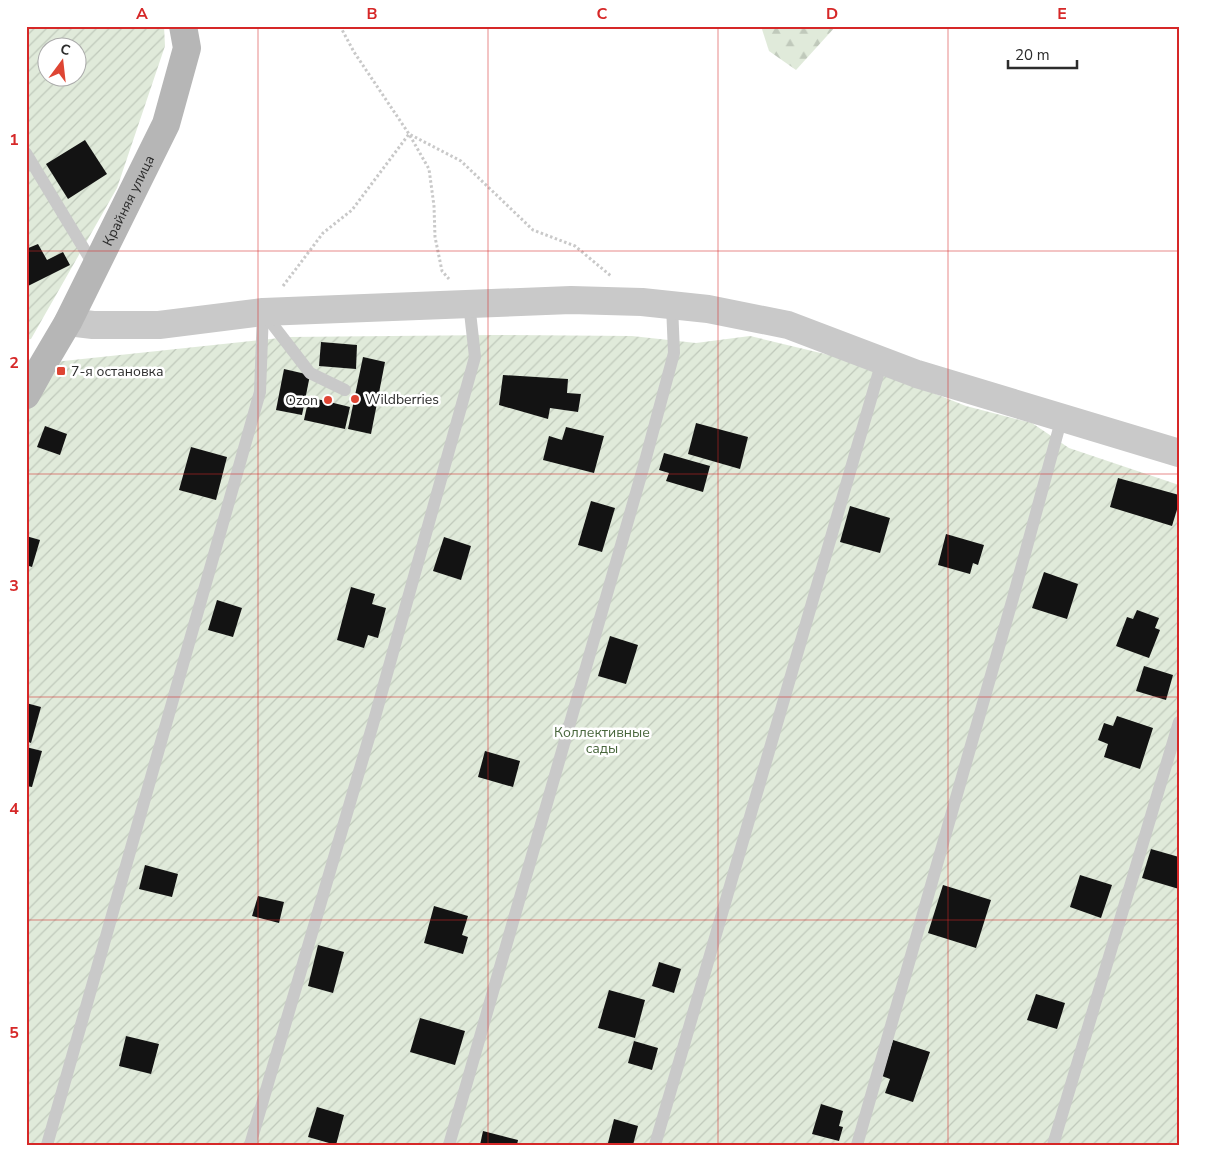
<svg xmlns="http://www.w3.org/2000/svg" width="1205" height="1171" viewBox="0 0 1205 1171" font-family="'Nunito Sans',sans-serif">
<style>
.forest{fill:url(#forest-firs)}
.garden{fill:url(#garden-furrows);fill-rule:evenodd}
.building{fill:#131313}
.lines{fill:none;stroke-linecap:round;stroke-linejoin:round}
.path{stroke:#c9c9c9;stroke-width:3;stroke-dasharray:2.5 2.5;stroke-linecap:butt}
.service{stroke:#c9c9c9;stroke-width:12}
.tertiary{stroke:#c9c9c9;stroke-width:28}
.secondary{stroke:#b6b6b6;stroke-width:28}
.grid{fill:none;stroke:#d62828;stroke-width:1;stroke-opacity:0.55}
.poi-dot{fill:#de4533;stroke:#fff;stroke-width:2}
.labels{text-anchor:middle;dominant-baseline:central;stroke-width:5;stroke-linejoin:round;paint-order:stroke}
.street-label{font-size:14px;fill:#2c2c2c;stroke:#fff}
.poi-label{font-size:14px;fill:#2c2c2c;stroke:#fff;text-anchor:start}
.park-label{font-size:14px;fill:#48663c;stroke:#fff}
.neatline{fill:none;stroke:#d62828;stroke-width:2}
.grid-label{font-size:16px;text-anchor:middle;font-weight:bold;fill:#d62828}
</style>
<defs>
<pattern id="forest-firs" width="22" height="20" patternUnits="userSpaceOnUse" patternTransform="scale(1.25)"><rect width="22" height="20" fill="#e0eada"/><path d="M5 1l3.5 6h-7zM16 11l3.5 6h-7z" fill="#c0c9bb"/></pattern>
<pattern id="garden-furrows" width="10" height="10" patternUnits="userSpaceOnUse" patternTransform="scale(1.25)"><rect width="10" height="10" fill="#e0eada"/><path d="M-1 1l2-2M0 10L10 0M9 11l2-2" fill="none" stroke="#c0c9bb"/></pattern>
</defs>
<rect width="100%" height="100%" fill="#fff"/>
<path class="forest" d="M 761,26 L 836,26 L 796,70 L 769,51 Z"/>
<g class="garden">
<path d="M 26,26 L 164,26 L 165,46 L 117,188 L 31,339 L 26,340 ZM 48,48 L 78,48 L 78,78 L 48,78 Z"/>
<path d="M 495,335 L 632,336 L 696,343 L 750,336 L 850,360 L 966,406 L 1032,423 L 1069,448 L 1179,485 L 1179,1145 L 26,1145 L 26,365 L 289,337 Z"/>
</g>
<g class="building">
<path d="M 85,140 L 107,174 L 68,199 L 46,164 Z"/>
<path d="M 38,244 L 47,260 L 63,252 L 70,265 L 26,287 L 26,249 Z"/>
<path d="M 321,342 L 357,345 L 356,369 L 319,366 Z"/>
<path d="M 363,357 L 385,362 L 371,434 L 348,429 Z"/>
<path d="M 284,369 L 310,375 L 302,415 L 276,410 Z"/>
<path d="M 503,375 L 568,379 L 567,393 L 581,394 L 578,412 L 550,408 L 548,419 L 499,405 Z"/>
<path d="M 309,397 L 350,407 L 345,429 L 304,420 Z"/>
<path d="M 696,423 L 748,437 L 740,469 L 688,454 Z"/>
<path d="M 45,426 L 67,434 L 60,455 L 37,447 Z"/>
<path d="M 566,427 L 604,436 L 594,473 L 543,460 L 549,436 L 562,440 Z"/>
<path d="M 191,447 L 227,457 L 216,500 L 179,490 Z"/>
<path d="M 664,453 L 710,466 L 703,492 L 666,481 L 669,473 L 659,470 Z"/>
<path d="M 1118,478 L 1179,495 L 1179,503 L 1172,526 L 1110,507 Z"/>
<path d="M 591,501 L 615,508 L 602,552 L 578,545 Z"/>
<path d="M 850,506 L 890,518 L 880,553 L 840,542 Z"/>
<path d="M 946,534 L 984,545 L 978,565 L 973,563 L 970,574 L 938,565 Z"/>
<path d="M 26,536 L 40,540 L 32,567 L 26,565 Z"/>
<path d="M 444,537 L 471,546 L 461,580 L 433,571 Z"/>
<path d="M 1044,572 L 1078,584 L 1067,619 L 1032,608 Z"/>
<path d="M 351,587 L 375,594 L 372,604 L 386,608 L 378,638 L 368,635 L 364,648 L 337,640 Z"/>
<path d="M 217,600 L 242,608 L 233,637 L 208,630 Z"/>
<path d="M 1137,610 L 1159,618 L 1155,628 L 1160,630 L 1149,658 L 1116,646 L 1127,617 L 1133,619 Z"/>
<path d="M 610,636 L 638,645 L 626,684 L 598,676 Z"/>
<path d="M 1144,666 L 1173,675 L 1166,700 L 1136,691 Z"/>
<path d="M 26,703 L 41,707 L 31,743 L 26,741 Z"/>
<path d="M 1117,716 L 1153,728 L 1140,769 L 1104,757 L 1108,744 L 1098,740 L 1104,723 L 1113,726 Z"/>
<path d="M 26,747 L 42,751 L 32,787 L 26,786 Z"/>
<path d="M 485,751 L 520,761 L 513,787 L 478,777 Z"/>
<path d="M 1151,849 L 1179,857 L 1179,889 L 1142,878 Z"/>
<path d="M 145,865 L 178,874 L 172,897 L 139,889 Z"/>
<path d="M 1080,875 L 1112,885 L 1101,918 L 1070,907 Z"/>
<path d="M 943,885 L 991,900 L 976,948 L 928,933 Z"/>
<path d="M 258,896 L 284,902 L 279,923 L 252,916 Z"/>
<path d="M 434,906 L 468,916 L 462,935 L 468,937 L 463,954 L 424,943 Z"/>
<path d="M 318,945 L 344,952 L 333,993 L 308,986 Z"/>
<path d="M 659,962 L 681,969 L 674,993 L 652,986 Z"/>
<path d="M 609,990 L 645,1000 L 635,1038 L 598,1028 Z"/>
<path d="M 1036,994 L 1065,1003 L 1057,1029 L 1027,1020 Z"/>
<path d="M 420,1018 L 465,1031 L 455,1065 L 410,1052 Z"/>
<path d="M 126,1036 L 159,1044 L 151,1074 L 119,1066 Z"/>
<path d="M 893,1040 L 930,1052 L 913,1102 L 885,1093 L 890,1079 L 882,1076 Z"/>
<path d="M 634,1041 L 658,1048 L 652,1070 L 628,1063 Z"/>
<path d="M 821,1104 L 843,1111 L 839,1126 L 843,1127 L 839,1141 L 812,1134 Z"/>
<path d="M 317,1107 L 344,1115 L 336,1145 L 308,1137 Z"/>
<path d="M 614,1119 L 638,1126 L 633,1145 L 614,1145 L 608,1143 Z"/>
<path d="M 483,1131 L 518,1140 L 517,1145 L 480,1145 Z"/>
</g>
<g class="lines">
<g class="path">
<path d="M 340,26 L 354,52 L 409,134 L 429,169 L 434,206 L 435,237 L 442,271 L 449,279"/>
<path d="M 283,286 L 323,233 L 352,210 L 409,134 L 461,161 L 533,230 L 575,246 L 611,276"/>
</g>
<g class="service">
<path d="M 26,153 L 95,267"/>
<path d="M 263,312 L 310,373 L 345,390"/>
<path d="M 47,1145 L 260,392 L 263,312"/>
<path d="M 250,1145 L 373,724 L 475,357 L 469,303"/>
<path d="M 449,1145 L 644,465 L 674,353 L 672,305"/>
<path d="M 655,1145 L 882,361"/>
<path d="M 857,1145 L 1013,598 L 1062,417"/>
<path d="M 1053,1145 L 1179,722"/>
</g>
<path class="tertiary" d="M 68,322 L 93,325 L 159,325 L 263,312 L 571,300 L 642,302 L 708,309 L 788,325 L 917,374 L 1179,453"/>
<path class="secondary" id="s1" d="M 26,395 L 42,366 L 68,322 L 166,124 L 187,48 L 183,26"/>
</g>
<path class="grid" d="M 258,26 L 258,1145M 488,26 L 488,1145M 718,26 L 718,1145M 948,26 L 948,1145M 26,251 L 1179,251M 26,474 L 1179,474M 26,697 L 1179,697M 26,920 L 1179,920"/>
<g class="poi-dot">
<rect x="56" y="366" width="10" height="10" rx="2.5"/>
<circle cx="355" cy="399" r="5"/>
<circle cx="328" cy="400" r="5"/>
</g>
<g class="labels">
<g class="street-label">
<text stroke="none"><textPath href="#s1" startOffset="220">Крайняя улица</textPath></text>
</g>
<g class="poi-label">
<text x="71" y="371">7-я остановка</text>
<text x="365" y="399">Wildberries</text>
<text x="318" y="400" text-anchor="end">Ozon</text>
</g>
<g class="park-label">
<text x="602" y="732">Коллективные<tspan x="602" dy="16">сады</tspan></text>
</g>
</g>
<rect width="1205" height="1171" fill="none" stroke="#ffffff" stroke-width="55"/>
<g transform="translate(62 62) rotate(15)"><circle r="24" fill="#ffffff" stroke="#ababab"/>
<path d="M0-4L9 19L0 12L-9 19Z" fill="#de4533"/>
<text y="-8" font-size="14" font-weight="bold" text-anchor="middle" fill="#2c2c2c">С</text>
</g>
<path d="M1008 60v8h69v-8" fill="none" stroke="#2c2c2c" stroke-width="2.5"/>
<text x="1015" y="60" font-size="15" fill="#2c2c2c" stroke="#ffffff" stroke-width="4" paint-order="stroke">20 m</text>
<rect x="28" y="28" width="1150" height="1116" class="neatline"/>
<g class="grid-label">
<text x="142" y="19">A</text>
<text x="372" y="19">B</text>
<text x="602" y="19">C</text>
<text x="832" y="19">D</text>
<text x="1062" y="19">E</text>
<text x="14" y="145">1</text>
<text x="14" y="368">2</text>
<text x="14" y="591">3</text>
<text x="14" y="814">4</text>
<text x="14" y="1038">5</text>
</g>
</svg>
